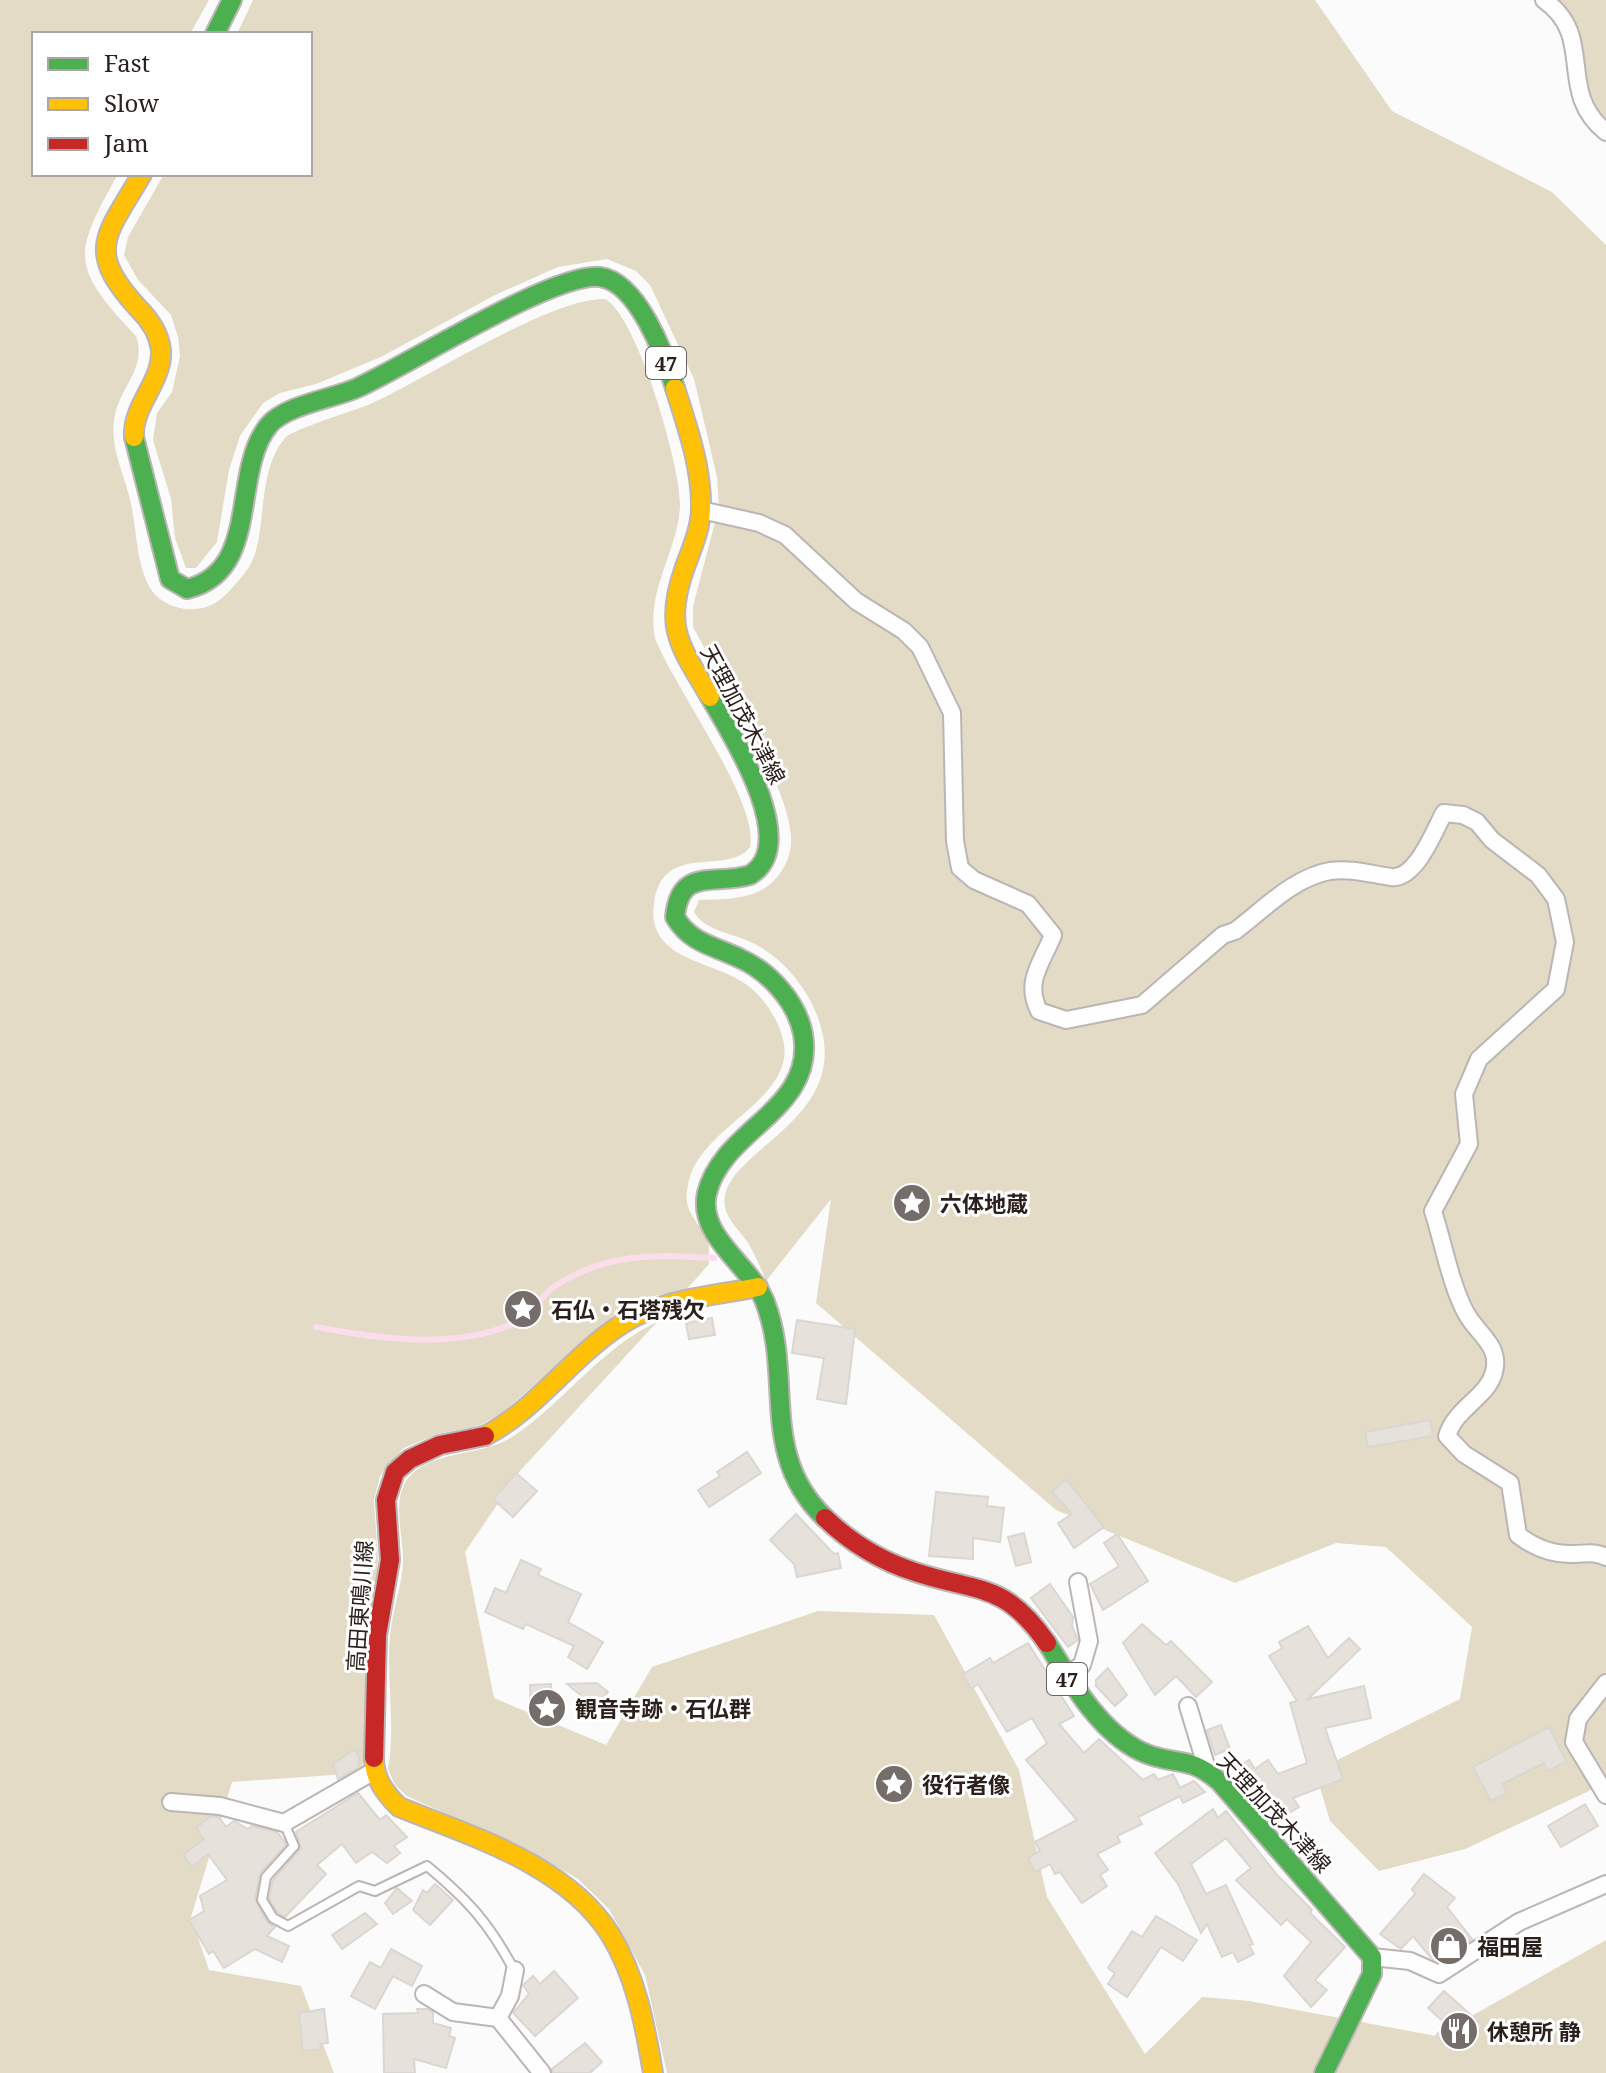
<svg xmlns="http://www.w3.org/2000/svg" width="1606" height="2073" viewBox="0 0 1606 2073" font-family="'Noto Serif','Noto Sans JP',serif">
<style>
.forest{fill:#e3dbc5}
.lines{fill:none;stroke-linecap:round;stroke-linejoin:round}
.stream{stroke:#fcddec;stroke-width:6}
.building{fill:#e7e1db;stroke:#dad6d1;stroke-width:2}
.lane-casing{stroke:#bbb5b3;stroke-width:12}
.street-casing{stroke:#bbb5b3;stroke-width:20}
.fast-casing{stroke:#bbb5b3;stroke-width:22}
.slow-casing{stroke:#bbb5b3;stroke-width:22}
.jam-casing{stroke:#bbb5b3;stroke-width:22}
.lane{stroke:#fefefe;stroke-width:8}
.street{stroke:#fefefe;stroke-width:16}
.fast{stroke:#4caf50;stroke-width:18}
.slow{stroke:#ffc107;stroke-width:18}
.jam{stroke:#c62828;stroke-width:18}
.labels{text-anchor:middle;dominant-baseline:central;stroke-width:6;stroke-linejoin:round;paint-order:stroke}
.shield{fill:#fff;stroke:#6b6360;stroke-width:2}
.shield-label{font-size:20px;font-weight:bold;fill:#2c201c}
.street-label{font-size:22px;fill:#2c201c;stroke:#fff}
.poi-label{font-size:22px;font-weight:bold;fill:#2c201c;stroke:#fff;text-anchor:start}
</style>
<rect width="100%" height="100%" fill="#fbfbfb"/>
<g class="forest">
<path d="M 0,0 L 209,0 L 190,34 L 34,34 L 34,174 L 118,174 C 72,256 71,267 136,336 C 147,368 121,386 115,415 C 108,449 127,477 132,509 C 137,535 137,568 152,591 C 160,602 176,609 189,609 C 207,610 220,602 231,589 C 241,578 250,569 255,554 C 266,518 259,468 285,438 C 291,430 353,411 368,405 C 425,380 551,297 605,299 C 637,315 682,470 680,507 C 677,553 646,590 655,638 C 673,686 760,803 750,847 C 727,877 663,840 654,903 C 646,958 707,960 741,981 C 761,993 777,1016 783,1039 C 798,1098 702,1126 689,1180 C 681,1213 695,1214 707,1240 C 710,1247 709,1257 709,1264 L 686,1290 L 654,1296 L 616,1314 L 501,1414 L 479,1426 L 437,1434 L 404,1448 L 380,1476 L 374,1500 L 378,1560 L 362,1773 L 232,1782 L 191,1917 L 209,1970 L 301,1986 L 334,2073 L 0,2073 Z"/>
<path d="M 253,0 L 1315,0 L 1392,111 L 1552,192 L 1606,245 L 1606,1783 L 1465,1849 L 1379,1871 L 1330,1821 L 1315,1771 L 1460,1699 L 1472,1627 L 1386,1547 L 1336,1543 L 1235,1583 L 1056,1510 L 816,1303 L 831,1199 L 766,1281 C 761,1268 755,1255 748,1243 C 741,1232 727,1220 725,1207 C 714,1148 871,1121 811,1002 C 798,977 776,954 751,942 C 732,933 705,931 694,912 L 699,900 C 722,899 750,900 769,885 C 784,873 792,855 791,837 C 788,783 720,678 693,627 L 693,606 L 719,507 L 717,477 L 694,379 L 650,285 L 636,271 L 607,259 L 558,267 L 495,295 L 381,357 L 316,384 L 280,393 L 263,403 L 240,436 L 229,470 L 217,542 L 196,568 L 186,568 L 175,538 L 171,499 L 153,440 L 157,413 L 172,392 L 180,356 L 178,337 L 171,315 L 138,280 L 124,255 L 128,237 L 164,174 L 310,174 L 310,34 L 237,34 Z"/>
<path d="M 1559,0 L 1606,0 L 1606,122 C 1569,87 1595,29 1559,0 Z"/>
<path d="M 657,1322 L 520,1471 L 465,1552 L 494,1698 L 606,1745 L 652,1667 L 818,1611 L 934,1615 L 1019,1770 L 1047,1897 L 1145,2054 L 1202,1997 L 1249,2001 L 1436,2036 L 1606,1940 L 1606,2073 L 667,2073 L 645,1975 L 609,1909 L 578,1879 L 538,1856 L 407,1796 L 395,1785 L 388,1769 C 396,1726 386,1680 390,1636 C 392,1610 403,1584 403,1559 C 403,1531 389,1493 414,1472 C 443,1449 485,1456 515,1435 C 565,1401 601,1348 657,1322 Z"/>
</g>
<g class="lines">
<path class="stream" d="M 316,1327 C 380,1339 460,1351 521,1320 C 534,1313 542,1294 555,1286 C 607,1252 655,1255 714,1258"/>
</g>
<g class="building">
<path d="M 712,1318 L 715,1335 L 689,1339 L 686,1323 Z"/>
<path d="M 797,1320 L 855,1329 L 846,1404 L 817,1399 L 824,1358 L 792,1353 Z"/>
<path d="M 1430,1420 L 1433,1436 L 1368,1447 L 1365,1432 Z"/>
<path d="M 747,1452 L 761,1473 L 709,1507 L 698,1490 L 720,1476 L 717,1472 Z"/>
<path d="M 516,1473 L 537,1491 L 513,1517 L 493,1499 Z"/>
<path d="M 1066,1479 L 1104,1527 L 1074,1548 L 1058,1523 L 1072,1514 L 1052,1492 Z"/>
<path d="M 936,1492 L 988,1497 L 987,1506 L 1004,1508 L 1000,1542 L 973,1538 L 973,1559 L 929,1556 Z"/>
<path d="M 796,1514 L 834,1554 L 838,1553 L 841,1568 L 797,1577 L 794,1564 L 770,1540 Z"/>
<path d="M 1024,1533 L 1031,1562 L 1016,1566 L 1008,1537 Z"/>
<path d="M 1117,1534 L 1148,1581 L 1103,1610 L 1090,1584 L 1119,1566 L 1104,1543 Z"/>
<path d="M 521,1560 L 541,1569 L 538,1575 L 581,1594 L 568,1622 L 603,1642 L 587,1669 L 568,1657 L 574,1646 L 526,1624 L 523,1629 L 485,1612 L 495,1588 L 506,1593 Z"/>
<path d="M 1050,1584 L 1073,1617 L 1072,1626 L 1078,1640 L 1068,1647 L 1031,1598 Z"/>
<path d="M 1142,1624 L 1166,1645 L 1171,1641 L 1212,1682 L 1196,1697 L 1176,1676 L 1155,1695 L 1123,1643 Z"/>
<path d="M 1308,1626 L 1328,1658 L 1349,1638 L 1360,1649 L 1308,1699 L 1364,1686 L 1371,1718 L 1325,1728 L 1343,1779 L 1293,1798 L 1299,1807 L 1276,1821 L 1237,1768 L 1249,1760 L 1255,1769 L 1268,1760 L 1278,1774 L 1307,1763 L 1290,1703 L 1297,1701 L 1269,1656 L 1282,1648 L 1279,1642 Z"/>
<path d="M 1028,1643 L 1074,1716 L 1059,1724 L 1084,1753 L 1099,1739 L 1143,1780 L 1154,1774 L 1158,1780 L 1173,1774 L 1180,1788 L 1194,1781 L 1205,1792 L 1183,1803 L 1180,1796 L 1138,1817 L 1142,1824 L 1117,1836 L 1120,1842 L 1097,1854 L 1108,1870 L 1100,1875 L 1107,1886 L 1082,1903 L 1060,1872 L 1055,1874 L 1050,1864 L 1035,1872 L 1028,1858 L 1040,1851 L 1035,1842 L 1077,1820 L 1026,1760 L 1047,1743 L 1032,1718 L 1007,1732 L 978,1684 L 971,1689 L 963,1674 L 990,1658 L 993,1663 Z"/>
<path d="M 1108,1668 L 1127,1695 L 1115,1706 L 1096,1686 L 1096,1680 Z"/>
<path d="M 597,1683 L 608,1692 L 595,1707 L 567,1684 Z"/>
<path d="M 551,1684 L 552,1710 L 531,1711 L 530,1685 Z"/>
<path d="M 1221,1725 L 1230,1749 L 1215,1755 L 1207,1730 Z"/>
<path d="M 1549,1727 L 1566,1761 L 1548,1771 L 1544,1763 L 1502,1784 L 1507,1793 L 1491,1801 L 1473,1767 Z"/>
<path d="M 355,1749 L 359,1757 L 358,1768 L 338,1779 L 333,1764 Z"/>
<path d="M 358,1793 L 380,1820 L 386,1815 L 407,1837 L 394,1846 L 400,1853 L 387,1863 L 372,1852 L 356,1863 L 342,1844 L 317,1865 L 326,1874 L 285,1917 L 278,1913 L 269,1899 L 273,1880 L 301,1848 L 296,1832 Z"/>
<path d="M 1585,1804 L 1598,1826 L 1561,1847 L 1548,1826 Z"/>
<path d="M 1213,1809 L 1218,1818 L 1226,1811 L 1278,1876 L 1312,1910 L 1310,1913 L 1345,1947 L 1315,1980 L 1327,1990 L 1311,2007 L 1284,1976 L 1311,1942 L 1287,1919 L 1281,1925 L 1236,1880 L 1251,1868 L 1226,1838 L 1191,1864 L 1206,1894 L 1226,1885 L 1253,1944 L 1249,1945 L 1254,1954 L 1238,1962 L 1233,1952 L 1222,1957 L 1207,1924 L 1201,1933 L 1178,1884 L 1155,1853 Z"/>
<path d="M 211,1816 L 219,1817 L 226,1827 L 234,1821 L 248,1829 L 252,1826 L 277,1832 L 284,1841 L 286,1845 L 260,1873 L 255,1899 L 267,1922 L 275,1927 L 267,1936 L 289,1946 L 282,1962 L 255,1949 L 224,1968 L 213,1951 L 209,1954 L 189,1920 L 204,1911 L 200,1896 L 227,1880 L 208,1854 L 192,1867 L 183,1855 L 204,1839 L 196,1828 Z"/>
<path d="M 1424,1874 L 1455,1898 L 1447,1907 L 1472,1939 L 1438,1962 L 1431,1958 L 1413,1936 L 1401,1949 L 1380,1934 L 1415,1894 L 1412,1889 Z"/>
<path d="M 435,1884 L 453,1900 L 430,1925 L 413,1910 L 423,1890 L 427,1893 Z"/>
<path d="M 397,1888 L 412,1901 L 393,1914 L 385,1903 Z"/>
<path d="M 365,1913 L 377,1924 L 342,1949 L 332,1935 Z"/>
<path d="M 1156,1916 L 1197,1940 L 1183,1961 L 1161,1947 L 1127,1997 L 1108,1984 L 1115,1973 L 1108,1968 L 1132,1931 L 1142,1937 Z"/>
<path d="M 391,1949 L 422,1966 L 412,1986 L 393,1976 L 375,2009 L 351,1996 L 370,1962 L 381,1968 Z"/>
<path d="M 554,1971 L 578,1998 L 535,2036 L 513,2013 L 529,1994 L 523,1985 L 533,1976 L 540,1984 Z"/>
<path d="M 1444,1991 L 1483,2026 L 1451,2050 L 1436,2036 L 1446,2024 L 1428,2008 Z"/>
<path d="M 324,2009 L 328,2043 L 320,2044 L 321,2049 L 303,2051 L 299,2013 Z"/>
<path d="M 417,2009 L 427,2009 L 433,2012 L 433,2023 L 451,2028 L 449,2036 L 455,2038 L 446,2068 L 414,2059 L 415,2073 L 384,2073 L 383,2014 L 418,2013 Z"/>
<path d="M 585,2043 L 602,2062 L 590,2073 L 553,2073 L 552,2069 Z"/>
</g>
<g class="lines">
<g class="lane-casing">
<path id="lane" d="M 284,1823 L 294,1846 L 266,1877 L 262,1900 L 273,1918 L 288,1926 L 359,1886 L 375,1891 L 427,1866 C 468,1900 489,1923 514,1970"/>
</g>
<g class="street-casing">
<g id="street">
<path d="M 1544,0 C 1597,37 1555,91 1606,132"/>
<path d="M 701,510 L 759,523 L 785,535 L 856,601 L 904,631 L 920,647 L 952,713 L 955,841 L 960,868 L 974,880 L 1028,904 L 1053,935 C 1042,963 1024,981 1039,1011 L 1066,1020 L 1142,1005 L 1223,935 L 1235,931 C 1263,910 1294,877 1330,871 C 1351,868 1370,874 1391,877 C 1416,880 1434,831 1444,813 L 1463,815 L 1477,822 L 1492,840 L 1538,875 L 1556,899 L 1565,942 L 1556,989 L 1479,1059 L 1464,1094 L 1469,1144 L 1433,1211 C 1443,1242 1451,1286 1466,1313 C 1477,1334 1501,1345 1494,1372 C 1488,1397 1456,1407 1447,1436 L 1464,1454 L 1510,1483 L 1518,1535 C 1535,1548 1552,1555 1574,1554 C 1586,1554 1595,1551 1606,1557"/>
<path d="M 1065,1676 L 1082,1665 L 1089,1641 L 1078,1582"/>
<path d="M 1606,1683 L 1578,1719 L 1574,1742 L 1606,1795"/>
<path d="M 1188,1706 L 1208,1772"/>
<path d="M 171,1802 L 220,1806 L 284,1823 L 374,1771"/>
<path d="M 1372,1957 L 1410,1961 L 1439,1974 L 1519,1922 L 1606,1884"/>
<path d="M 515,1970 L 510,1996 L 498,2018 L 542,2073"/>
<path d="M 424,1994 L 453,2012 L 498,2018"/>
</g>
</g>
<g class="fast-casing">
<g id="fast">
<path d="M 215,34 L 232,0"/>
<path d="M 134,437 L 170,579 L 187,589 C 262,571 230,472 269,425 C 286,405 332,399 357,388 C 408,365 554,272 600,277 C 638,282 665,356 675,388"/>
<path d="M 710,697 C 731,733 802,844 750,875 C 714,886 680,866 675,917 C 690,943 714,946 739,958 C 769,971 797,1002 803,1034 C 816,1110 723,1128 707,1193 C 697,1237 751,1265 765,1302 C 794,1377 758,1454 825,1518"/>
<path d="M 1047,1643 C 1071,1681 1098,1730 1140,1751 C 1172,1767 1187,1753 1220,1782 L 1372,1957 L 1372,1974 L 1324,2073"/>
</g>
</g>
<g class="slow-casing">
<g id="slow">
<path d="M 675,388 C 687,426 702,468 701,508 C 701,528 692,548 685,567 C 663,628 680,645 710,697"/>
<path d="M 134,437 C 132,405 163,382 161,350 C 159,333 150,320 138,308 C 84,249 107,235 142,174"/>
<path d="M 485,1436 C 538,1408 572,1356 622,1324 C 661,1299 714,1296 758,1287"/>
<path d="M 374,1758 C 374,1779 385,1793 399,1807 C 471,1836 567,1865 610,1934 C 636,1976 645,2025 653,2073"/>
</g>
</g>
<g class="jam-casing">
<g id="jam">
<path d="M 825,1518 C 850,1542 881,1561 915,1572 C 978,1593 1004,1581 1047,1643"/>
<path d="M 374,1758 L 377,1635 L 390,1560 L 386,1500 L 395,1472 L 410,1459 L 440,1445 L 485,1436"/>
</g>
</g>
<use href="#lane" class="lane"/>
<use href="#street" class="street"/>
<use href="#fast" class="fast"/>
<use href="#slow" class="slow"/>
<use href="#jam" class="jam"/>
</g>
<defs>
<g id="sight-disc" transform="scale(2)"><circle r="9.5" fill="#746d6a" stroke="#fff"/><path d="M0-6L1.8-2.2L6-1.7L2.9 1.2L3.7 5.4L0 3.3L-3.7 5.4L-2.9 1.2L-6-1.7L-1.8-2.2Z" fill="#fff"/></g>
<g id="shop-disc" transform="scale(2)"><circle r="9.5" fill="#746d6a" stroke="#fff"/><path d="M-5-2.5h2.3a2.7 3.5 0 0 1 5.4 0H5L5.5 6h-11ZM-1.5-2.5h3a1.5 2.3 0 0 0-3 0Z" fill="#fff"/></g>
<g id="restaurant-disc" transform="scale(2)"><circle r="9.5" fill="#746d6a" stroke="#fff"/><path d="M-5-6h1v4h1v-4h1v4h1v-4h1v5L-1.5 .5V6h-2V.5L-5-1ZM5-6V6H3V1.5H1.5Q1.5-4 5-6Z" fill="#fff"/></g>
</defs>
<g fill-rule="evenodd">
<use href="#sight-disc" x="912" y="1203"/>
<use href="#sight-disc" x="523" y="1309"/>
<use href="#sight-disc" x="547" y="1708"/>
<use href="#sight-disc" x="894" y="1784"/>
<use href="#shop-disc" x="1449" y="1946"/>
<use href="#restaurant-disc" x="1459" y="2031"/>
</g>
<g class="labels">
<g class="shield">
<rect x="646" y="347" width="40" height="32" rx="6"/>
<rect x="1047" y="1663" width="40" height="32" rx="6"/>
</g>
<g class="shield-label">
<text x="666" y="363">47</text>
<text x="1067" y="1679">47</text>
</g>
<g class="street-label">
<text transform="translate(744 714) rotate(62)">天理加茂木津線</text>
<text transform="translate(359 1606) rotate(-86)">高田東鳴川線</text>
<text transform="translate(1275 1812) rotate(47)">天理加茂木津線</text>
</g>
<g class="poi-label">
<text x="940" y="1203">六体地蔵</text>
<text x="551" y="1309">石仏・石塔残欠</text>
<text x="575" y="1708">観音寺跡・石仏群</text>
<text x="922" y="1784">役行者像</text>
<text x="1477" y="1946">福田屋</text>
<text x="1487" y="2031">休憩所 静</text>
</g>
</g>
<rect x="32" y="32" width="280" height="144" fill="#ffffff" stroke="#aba6a4" stroke-width="2"/>
<rect x="48" y="58" width="40" height="12" fill="#4caf50" stroke="#aba6a4" stroke-width="2"/>
<text x="104" y="72" font-size="24" fill="#2c201c">Fast</text>
<rect x="48" y="98" width="40" height="12" fill="#ffc107" stroke="#aba6a4" stroke-width="2"/>
<text x="104" y="112" font-size="24" fill="#2c201c">Slow</text>
<rect x="48" y="138" width="40" height="12" fill="#c62828" stroke="#aba6a4" stroke-width="2"/>
<text x="104" y="152" font-size="24" fill="#2c201c">Jam</text>
</svg>
